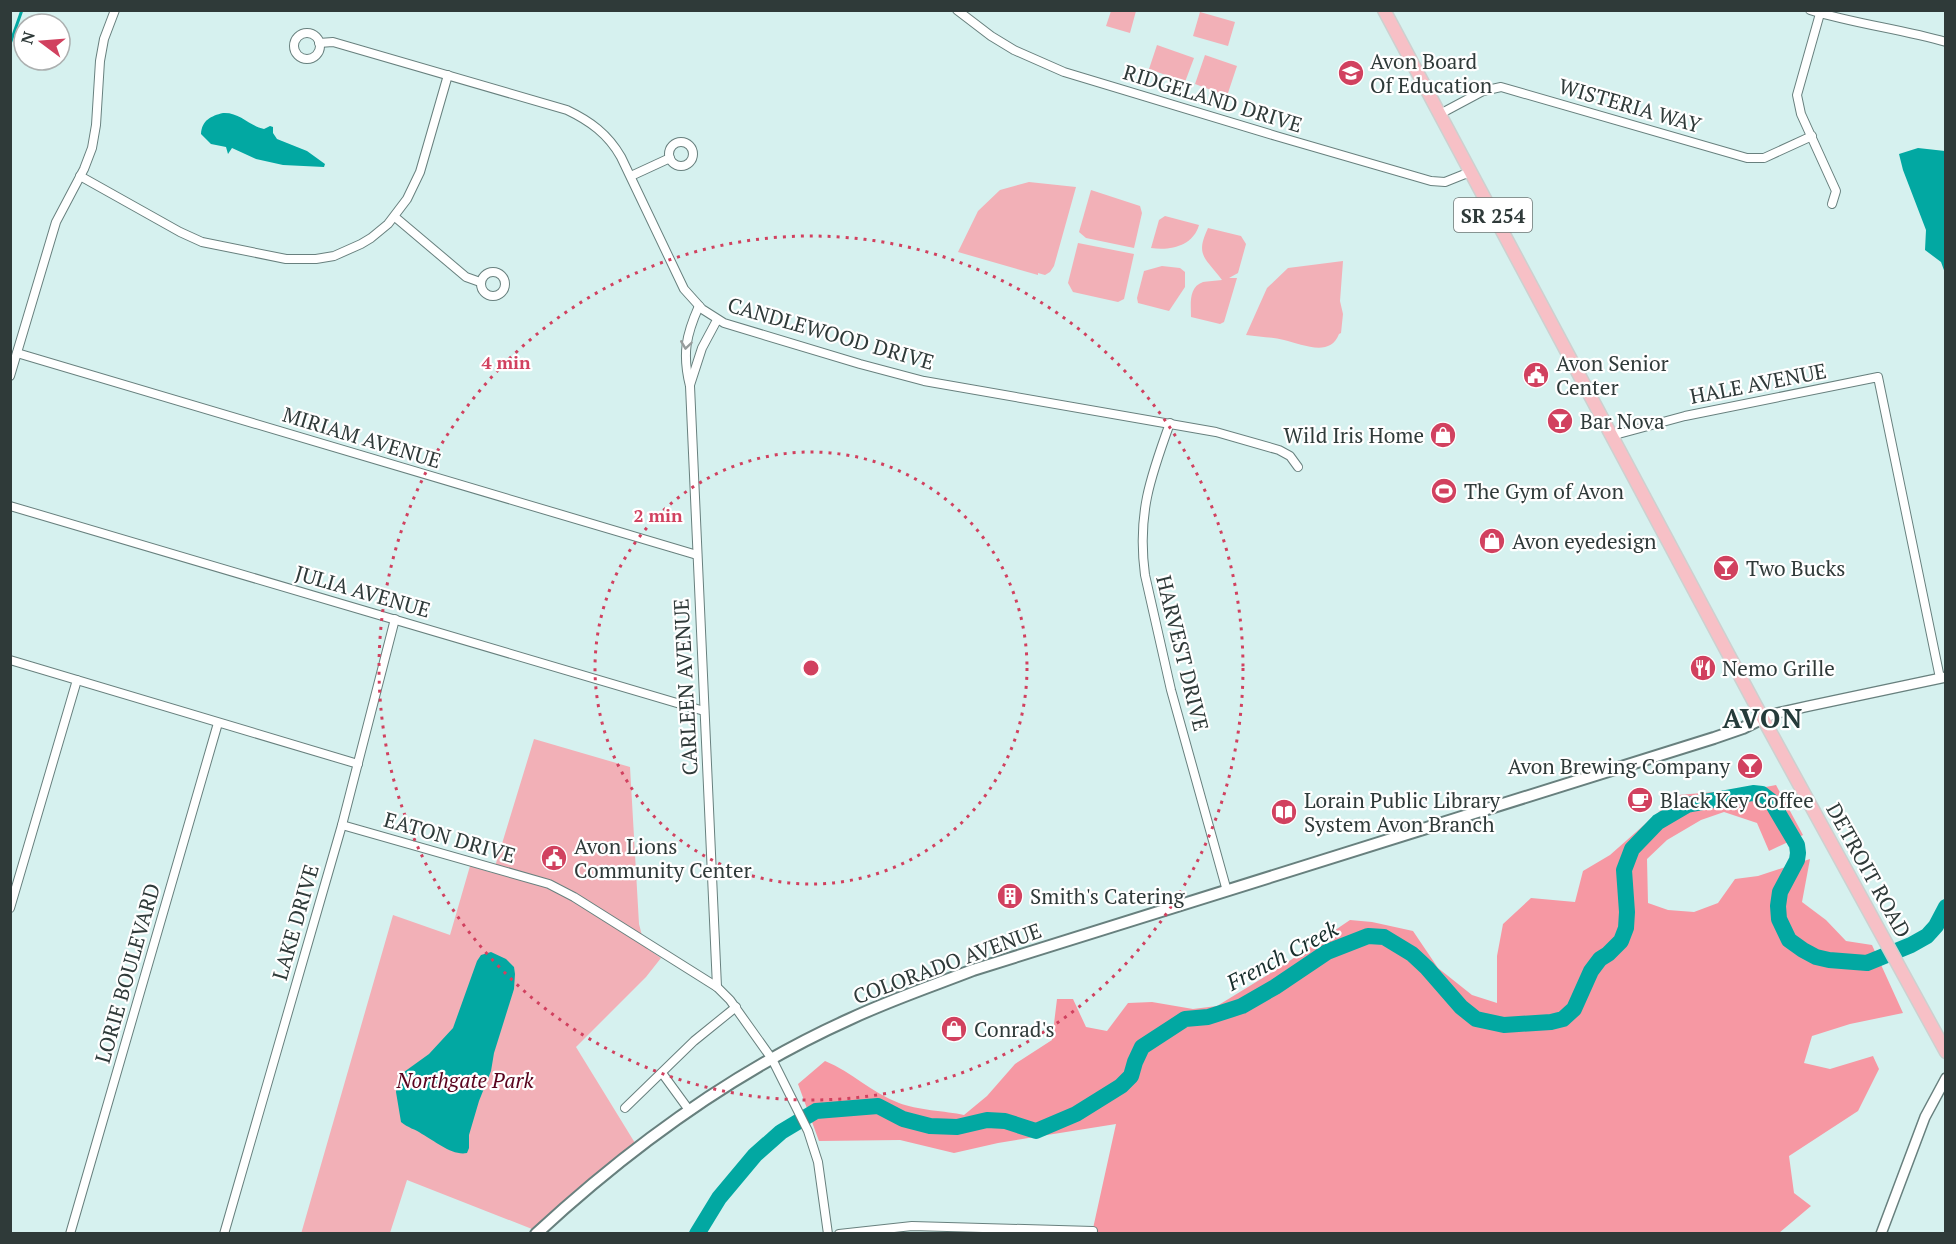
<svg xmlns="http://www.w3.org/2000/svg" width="1956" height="1244" viewBox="0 0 1956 1244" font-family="'PT Serif',serif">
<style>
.green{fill:#f2b0b7}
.forest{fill:#f698a3}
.water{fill:#02a8a2}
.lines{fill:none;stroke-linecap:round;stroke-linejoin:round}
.stream{stroke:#02a8a2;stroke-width:3}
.river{stroke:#02a8a2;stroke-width:16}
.minor-casing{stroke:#68807e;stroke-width:10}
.tertiary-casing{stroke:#68807e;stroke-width:12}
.secondary-casing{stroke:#68807e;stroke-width:14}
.primary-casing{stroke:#cdd0cf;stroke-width:15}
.minor{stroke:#fff;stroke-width:8}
.tertiary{stroke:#fff;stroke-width:9}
.secondary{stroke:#fff;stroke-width:10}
.primary{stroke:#f7c0c6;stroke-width:12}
.oneway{stroke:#979c9c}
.ring{fill:none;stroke:#d1415f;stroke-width:3;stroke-dasharray:3 6}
.labels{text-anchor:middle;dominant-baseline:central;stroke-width:4.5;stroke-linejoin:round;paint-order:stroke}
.shield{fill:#fff;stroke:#6d7574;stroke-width:1.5}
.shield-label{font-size:20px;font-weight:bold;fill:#2f3a39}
.poi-label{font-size:21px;fill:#2f3a39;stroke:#fff;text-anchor:start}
.street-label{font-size:21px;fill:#2f3a39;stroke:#fff}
.park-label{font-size:21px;font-style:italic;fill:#58031d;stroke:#fff}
.water-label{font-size:22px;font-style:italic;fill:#172e2c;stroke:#fff}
.district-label{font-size:27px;font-weight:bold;letter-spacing:1.5px;fill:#253b3a;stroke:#fff}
.centre{fill:#d1415f;stroke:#fff;stroke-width:3}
.ring-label{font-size:18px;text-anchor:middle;font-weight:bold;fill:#d1415f;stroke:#fff;stroke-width:4.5;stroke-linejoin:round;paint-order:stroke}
</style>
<rect width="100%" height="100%" fill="#d6f1ef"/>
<g class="green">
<path d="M 1111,11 L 1136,11 L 1130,33 L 1106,26 Z"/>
<path d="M 1200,12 L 1235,22 L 1228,46 L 1193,36 Z"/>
<path d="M 1157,45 L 1194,58 L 1185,82 L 1149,69 Z"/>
<path d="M 1205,55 L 1237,66 L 1227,96 L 1195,84 Z"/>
<path d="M 1029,182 L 1076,187 L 1054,266 L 1050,272 L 1045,275 L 1038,273 L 1038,275 L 958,252 L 978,211 L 1000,190 Z"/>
<path d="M 1091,190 L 1140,206 L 1142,213 L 1134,248 L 1086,238 L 1079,232 Z"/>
<path d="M 1165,216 L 1199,225 C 1193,246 1170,251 1151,248 L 1159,220 Z"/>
<path d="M 1208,228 L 1241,236 L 1246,244 L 1238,273 L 1229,278 L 1237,278 L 1224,322 L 1220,324 L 1191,317 C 1191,305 1188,287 1203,282 C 1208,281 1216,281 1222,280 C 1205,257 1195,256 1208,228 Z"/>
<path d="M 1078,243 L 1134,254 L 1124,299 L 1118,302 L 1073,292 L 1068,283 Z"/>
<path d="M 1343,261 L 1340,301 L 1343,314 L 1341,333 L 1339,334 C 1330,358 1302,344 1284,340 C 1272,337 1259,337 1246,335 L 1267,288 L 1288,268 Z"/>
<path d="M 1162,266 L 1180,268 L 1185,272 L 1185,287 L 1169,311 L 1138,303 L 1137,298 L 1144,271 Z"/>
<path d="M 534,739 L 630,767 L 639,924 L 645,947 L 661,958 L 646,977 L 576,1047 L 635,1143 L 590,1178 L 532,1229 L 407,1180 L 390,1233 L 301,1234 L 393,915 L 450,935 L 470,866 L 493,873 Z"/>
</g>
<path class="forest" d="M 1776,785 L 1803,835 L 1769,851 L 1757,823 L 1724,812 L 1701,820 L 1667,840 L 1647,859 L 1648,903 L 1668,910 L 1694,912 L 1718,903 L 1735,879 L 1758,876 L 1810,859 L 1802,902 L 1826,920 L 1846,941 L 1872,945 L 1903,1013 L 1850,1024 L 1812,1036 L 1804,1063 L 1830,1069 L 1873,1056 L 1879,1069 L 1858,1111 L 1789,1156 L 1794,1193 L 1811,1206 L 1779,1233 L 1092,1233 L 1116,1124 L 998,1143 L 954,1153 L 900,1140 L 819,1141 L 798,1084 L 825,1061 C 852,1072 872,1093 899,1103 C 916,1110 946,1111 964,1115 L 987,1096 L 1015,1064 L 1052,1040 L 1057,999 L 1073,999 L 1086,1027 L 1107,1031 L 1128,1003 L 1152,1002 L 1193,1009 L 1217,1006 L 1279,968 L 1350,920 L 1372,922 L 1413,931 L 1438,968 L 1472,995 L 1497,1003 L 1497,956 L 1503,924 L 1531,898 L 1575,902 L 1583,871 L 1610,855 L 1678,795 L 1714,792 L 1735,793 Z"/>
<g class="water">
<path d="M 223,113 C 240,112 249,126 264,129 L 270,126 L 273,127 L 273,133 L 277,139 L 307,151 L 325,164 L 324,167 L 283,165 L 256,159 L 232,148 L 228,154 L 226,147 L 211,144 L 201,134 C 202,120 211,116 223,113 Z"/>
<path d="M 1918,148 L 1945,151 L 1945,273 L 1941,262 L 1925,250 L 1926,230 L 1903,170 L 1899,154 Z"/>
<path d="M 491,952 L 506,959 L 514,967 L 515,974 L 514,989 L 494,1053 L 491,1071 L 479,1101 L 469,1135 L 469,1148 L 467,1153 C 452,1156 435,1141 422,1134 C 415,1129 408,1128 401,1122 L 396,1092 L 397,1082 L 404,1072 L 429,1054 L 453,1028 L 477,961 L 481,955 Z"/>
</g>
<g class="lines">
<path class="stream" d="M 10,44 L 22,10"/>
<path class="river" d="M 697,1234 L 719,1198 L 755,1155 L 781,1132 L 816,1111 L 878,1106 L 903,1119 L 930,1126 L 957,1127 L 987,1120 L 1005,1121 L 1036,1131 L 1076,1114 L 1121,1086 L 1131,1076 L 1135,1062 L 1142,1047 L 1185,1019 L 1208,1017 L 1242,1006 L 1275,987 L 1327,952 L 1368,936 L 1384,937 L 1412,954 L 1427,968 L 1461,1007 L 1476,1019 L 1504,1025 L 1551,1022 L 1563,1019 L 1574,1009 L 1591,971 L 1600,959 L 1608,954 L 1621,941 L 1626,928 L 1627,912 L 1624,870 L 1632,849 L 1658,822 L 1687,805 L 1753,793 L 1762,794 L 1771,801 L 1797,845 L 1798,853 L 1797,860 L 1780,892 L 1778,906 L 1779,919 L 1789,940 L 1803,950 L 1816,957 L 1829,960 L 1867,963 L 1911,945 L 1927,936 L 1936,926 L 1946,907"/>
<g class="minor-casing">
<g id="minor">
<path d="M 957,10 L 991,36 L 1014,50 L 1064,72 L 1276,136 L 1431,181 L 1445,182 L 1470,172"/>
<path d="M 1810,10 C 1855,24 1901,29 1946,42"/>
<path d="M 1821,10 L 1797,95 L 1801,114 L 1836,191 L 1832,204"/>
<circle cx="307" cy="46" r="13"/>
<path d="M 319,43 L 333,42 L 567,110 C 590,121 608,134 621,157 L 684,289 L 702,309 L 724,323 L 860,364 L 924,381 L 1216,432 L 1279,450 L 1290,456 L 1298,467"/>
<path d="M 1440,114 L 1483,91 L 1501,87 L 1747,158 L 1764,158 L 1812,136"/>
<circle cx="681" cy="154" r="12"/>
<path d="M 80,176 L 180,232 L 202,242 L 286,259 L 316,259 L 334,256 L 361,244 L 371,238 L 388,224 L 407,199 L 420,172 L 448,75"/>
<path d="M 631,176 L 670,158"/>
<path d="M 395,217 L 466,277 L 480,282"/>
<circle cx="493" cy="284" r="12"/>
<path d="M 699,306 C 686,335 682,354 690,386 L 717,987"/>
<path d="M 17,353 L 697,555"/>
<path d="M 10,376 L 56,222 L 84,169 L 92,148 L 96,125 L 100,61 L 104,39 L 115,10"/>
<path d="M 690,385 L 702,348 L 717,320"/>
<path d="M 1170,423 C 1150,478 1137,515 1145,575 L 1171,690 L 1227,891"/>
<path d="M 1611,436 L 1685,416 L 1878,377 L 1940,678"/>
<path d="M 10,506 L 704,711"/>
<path d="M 10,660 L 358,764"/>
<path d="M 342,825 L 549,884 L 574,897 L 717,987 L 730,1000 L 772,1059 L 808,1131 L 818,1162 L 828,1234"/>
<path d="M 10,908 L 77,680"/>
<path d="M 662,1073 L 689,1110"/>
<path d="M 625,1108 L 694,1041 L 736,1007"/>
<path d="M 70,1234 L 218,723"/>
<path d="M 224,1234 L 342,825 L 395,619"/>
<path d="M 839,1234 L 912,1226 L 1093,1231"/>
</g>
</g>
<g class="tertiary-casing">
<g id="tertiary">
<path d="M 1763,718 L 1773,714 L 1809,706 L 1946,677"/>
<path d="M 1881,1234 L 1925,1117 L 1946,1078"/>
</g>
</g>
<g class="secondary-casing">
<path id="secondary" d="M 536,1234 C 630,1147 734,1071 850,1019 C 890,1000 932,986 973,970 L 1714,738 L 1743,728 L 1763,718"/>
</g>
<g class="primary-casing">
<path id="primary" d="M 1384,10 L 1755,704 L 1946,1052"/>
</g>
<use href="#minor" class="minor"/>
<use href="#tertiary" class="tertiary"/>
<use href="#secondary" class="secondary"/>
<use href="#primary" class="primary"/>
</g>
<defs><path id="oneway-chevron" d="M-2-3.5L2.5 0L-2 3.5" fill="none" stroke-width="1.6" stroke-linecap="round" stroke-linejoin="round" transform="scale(1.5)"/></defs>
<use class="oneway" href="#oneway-chevron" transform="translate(686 345) rotate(98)"/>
<g class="ring">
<circle cx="811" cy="668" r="216"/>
<circle cx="811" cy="668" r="432"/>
</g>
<defs>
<g id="school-disc" transform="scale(1.35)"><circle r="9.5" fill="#d1415f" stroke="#fff"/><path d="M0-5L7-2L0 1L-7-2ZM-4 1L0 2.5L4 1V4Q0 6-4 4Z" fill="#fff"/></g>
<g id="civic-disc" transform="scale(1.35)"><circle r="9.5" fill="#d1415f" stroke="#fff"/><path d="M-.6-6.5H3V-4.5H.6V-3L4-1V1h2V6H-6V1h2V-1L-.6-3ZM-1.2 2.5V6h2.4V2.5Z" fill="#fff"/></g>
<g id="bar-disc" transform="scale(1.35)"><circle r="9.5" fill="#d1415f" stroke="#fff"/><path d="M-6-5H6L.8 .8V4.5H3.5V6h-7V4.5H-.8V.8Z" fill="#fff"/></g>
<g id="shop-disc" transform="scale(1.35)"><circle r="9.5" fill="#d1415f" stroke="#fff"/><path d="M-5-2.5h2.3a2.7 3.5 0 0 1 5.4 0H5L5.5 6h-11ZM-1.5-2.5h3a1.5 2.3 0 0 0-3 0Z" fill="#fff"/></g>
<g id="stadium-disc" transform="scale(1.35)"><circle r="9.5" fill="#d1415f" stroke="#fff"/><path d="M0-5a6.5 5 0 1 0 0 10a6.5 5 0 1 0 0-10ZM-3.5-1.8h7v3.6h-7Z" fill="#fff"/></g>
<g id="restaurant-disc" transform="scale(1.35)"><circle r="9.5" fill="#d1415f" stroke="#fff"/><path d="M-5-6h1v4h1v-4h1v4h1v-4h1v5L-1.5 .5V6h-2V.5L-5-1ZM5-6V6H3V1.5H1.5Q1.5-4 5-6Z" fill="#fff"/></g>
<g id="cafe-disc" transform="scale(1.35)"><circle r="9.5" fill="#d1415f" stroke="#fff"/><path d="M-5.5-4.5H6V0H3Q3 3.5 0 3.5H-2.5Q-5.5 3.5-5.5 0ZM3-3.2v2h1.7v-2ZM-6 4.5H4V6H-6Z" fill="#fff"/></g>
<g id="library-disc" transform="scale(1.35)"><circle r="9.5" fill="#d1415f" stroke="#fff"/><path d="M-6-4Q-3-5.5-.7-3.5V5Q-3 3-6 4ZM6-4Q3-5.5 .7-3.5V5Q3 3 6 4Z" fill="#fff"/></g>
<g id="building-disc" transform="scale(1.35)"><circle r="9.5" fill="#d1415f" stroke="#fff"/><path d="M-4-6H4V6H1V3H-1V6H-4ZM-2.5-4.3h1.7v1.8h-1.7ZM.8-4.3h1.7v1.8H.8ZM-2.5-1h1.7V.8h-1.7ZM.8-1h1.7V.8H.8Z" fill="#fff"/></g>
</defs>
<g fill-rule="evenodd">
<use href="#school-disc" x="1351" y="73"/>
<use href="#civic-disc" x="1536" y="375"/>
<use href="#bar-disc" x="1560" y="421"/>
<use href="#shop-disc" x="1443" y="435"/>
<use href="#stadium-disc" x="1444" y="491"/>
<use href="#shop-disc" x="1492" y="541"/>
<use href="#bar-disc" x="1726" y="568"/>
<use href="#restaurant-disc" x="1703" y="668"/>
<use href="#bar-disc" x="1750" y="766"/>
<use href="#cafe-disc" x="1640" y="800"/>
<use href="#library-disc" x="1284" y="812"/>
<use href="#civic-disc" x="554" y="858"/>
<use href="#building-disc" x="1010" y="896"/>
<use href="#shop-disc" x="954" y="1029"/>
</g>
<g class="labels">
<rect class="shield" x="1454" y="198" width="78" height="34" rx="4.5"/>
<g class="shield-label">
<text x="1493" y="215">SR 254</text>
</g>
<g class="poi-label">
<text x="1370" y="61">Avon Board<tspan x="1370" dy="24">Of Education</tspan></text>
<text x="1556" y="363">Avon Senior<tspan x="1556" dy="24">Center</tspan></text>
<text x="1580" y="421">Bar Nova</text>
<text x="1424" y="435" text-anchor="end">Wild Iris Home</text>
<text x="1464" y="491">The Gym of Avon</text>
<text x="1512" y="541">Avon eyedesign</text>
<text x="1746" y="568">Two Bucks</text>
<text x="1722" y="668">Nemo Grille</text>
<text x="1730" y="766" text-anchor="end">Avon Brewing Company</text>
<text x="1304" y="800">Lorain Public Library<tspan x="1304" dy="24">System Avon Branch</tspan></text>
<text x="1660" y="800">Black Key Coffee</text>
<text x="574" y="846">Avon Lions<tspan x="574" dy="24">Community Center</tspan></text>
<text x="1030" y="896">Smith's Catering</text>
<text x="974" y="1029">Conrad's</text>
</g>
<g class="street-label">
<text transform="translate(1213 98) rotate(17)">RIDGELAND DRIVE</text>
<text transform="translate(1630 105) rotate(16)">WISTERIA WAY</text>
<text transform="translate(831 333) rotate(16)">CANDLEWOOD DRIVE</text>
<text transform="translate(1758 383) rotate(-11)">HALE AVENUE</text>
<text transform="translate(362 437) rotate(17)">MIRIAM AVENUE</text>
<text transform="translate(363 591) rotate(16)">JULIA AVENUE</text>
<text transform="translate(1183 653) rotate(76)">HARVEST DRIVE</text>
<text transform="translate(685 687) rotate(-93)">CARLEEN AVENUE</text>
<text transform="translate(450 837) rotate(16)">EATON DRIVE</text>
<text transform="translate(1869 870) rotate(61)">DETROIT ROAD</text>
<text transform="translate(295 922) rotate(-74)">LAKE DRIVE</text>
<text transform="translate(947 963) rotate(-20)">COLORADO AVENUE</text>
<text transform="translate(127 973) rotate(-74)">LORIE BOULEVARD</text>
</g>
<g class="park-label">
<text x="465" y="1080">Northgate Park</text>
</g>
<g class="water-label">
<text transform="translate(1282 955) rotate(-28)">French Creek</text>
</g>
<g class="district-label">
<text x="1763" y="718">AVON</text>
</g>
</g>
<circle cx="811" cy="668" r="9" class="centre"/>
<g class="ring-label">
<text x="506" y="369">4 min</text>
<text x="658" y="522">2 min</text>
</g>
<rect width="1956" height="1244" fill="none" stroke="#2f3a39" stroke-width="24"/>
<g transform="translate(42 42) rotate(286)"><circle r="28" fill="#ffffff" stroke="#acb0b0" stroke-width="1.5"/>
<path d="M0-4.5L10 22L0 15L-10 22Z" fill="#d1415f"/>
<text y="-9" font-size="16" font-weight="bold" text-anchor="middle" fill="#2f3a39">N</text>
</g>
</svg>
